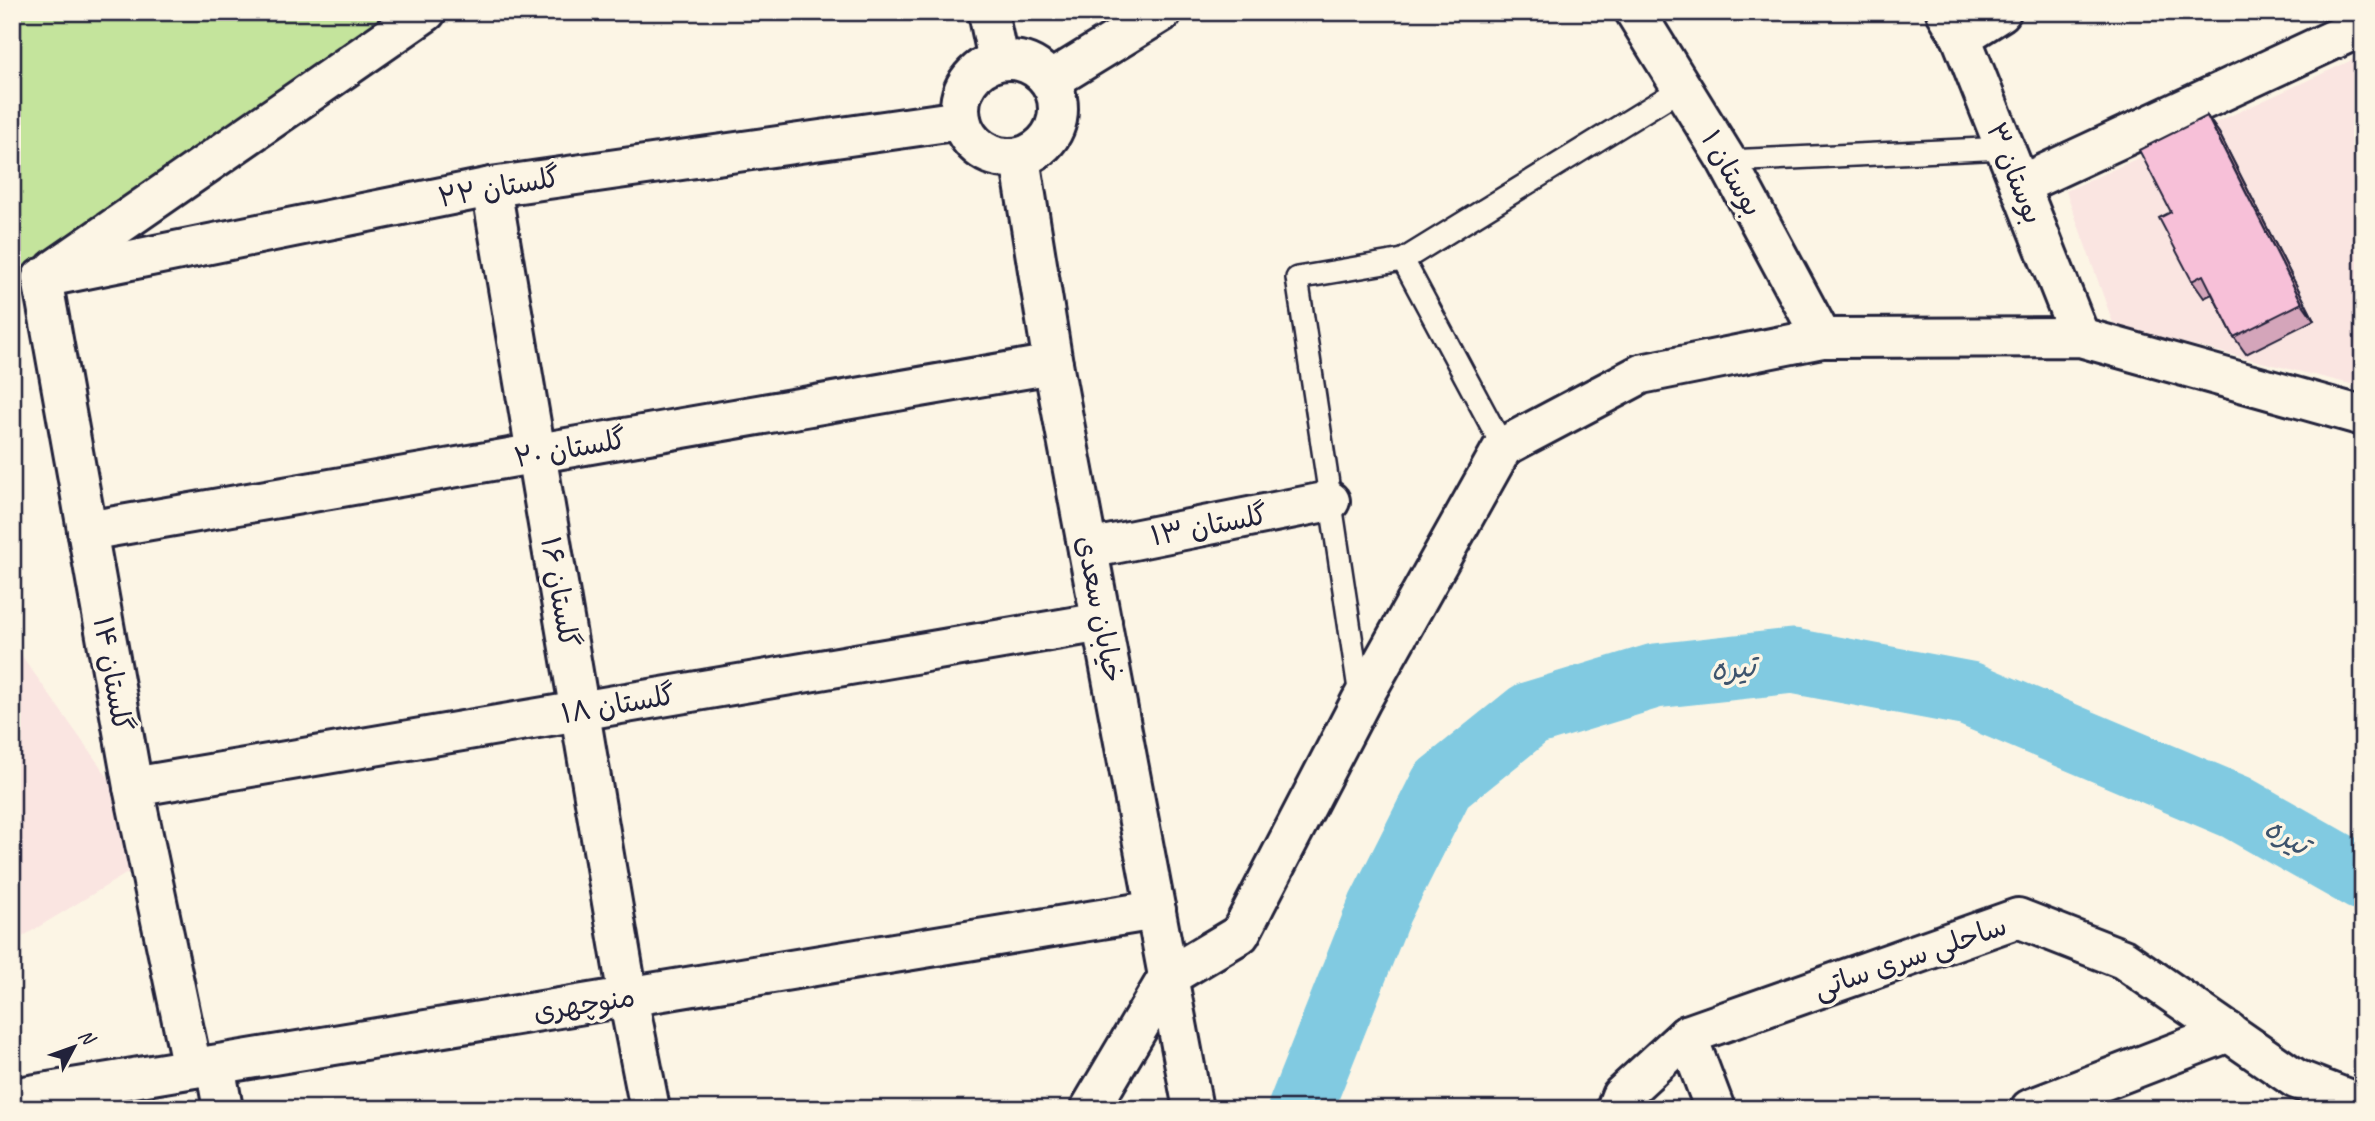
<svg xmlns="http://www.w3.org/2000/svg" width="2375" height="1121" viewBox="0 0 2375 1121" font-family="Caveat,'Playpen Sans Arabic',sans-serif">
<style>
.built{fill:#fae5e1}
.green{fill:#c4e49c;stroke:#73836c;stroke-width:2}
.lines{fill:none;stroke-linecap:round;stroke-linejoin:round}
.river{stroke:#81cae1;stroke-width:65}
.service-casing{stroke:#22223b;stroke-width:26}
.minor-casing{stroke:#22223b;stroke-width:44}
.tertiary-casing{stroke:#22223b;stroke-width:44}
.service{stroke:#fcf5e5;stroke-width:21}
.minor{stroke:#fcf5e5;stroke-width:38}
.tertiary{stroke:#fcf5e5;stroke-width:38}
.wall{fill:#d4a5ba;stroke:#22223b;stroke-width:2}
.shaded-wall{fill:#ad8697;stroke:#22223b;stroke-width:2}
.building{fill:#f7c0d8;stroke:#22223b;stroke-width:2}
.labels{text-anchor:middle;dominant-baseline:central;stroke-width:7;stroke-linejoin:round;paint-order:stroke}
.street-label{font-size:28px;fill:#22223b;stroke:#fcf5e5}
.water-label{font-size:30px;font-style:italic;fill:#3e546d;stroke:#fcf5e5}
</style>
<rect width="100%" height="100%" fill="#fcf5e5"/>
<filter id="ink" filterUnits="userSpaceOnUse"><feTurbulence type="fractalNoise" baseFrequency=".0143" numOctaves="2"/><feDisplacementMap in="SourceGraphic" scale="14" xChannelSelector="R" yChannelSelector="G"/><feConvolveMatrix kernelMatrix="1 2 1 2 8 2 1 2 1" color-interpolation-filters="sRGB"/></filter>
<g filter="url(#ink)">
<g class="built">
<path d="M 2363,55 L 2363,387 L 2114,326 L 2066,191 Z"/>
<path d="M 12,642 L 117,790 L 134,869 L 12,943 Z"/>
</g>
<path class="green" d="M 12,12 L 396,12 L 12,280 Z"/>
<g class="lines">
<path class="river" d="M 1300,1109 L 1380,908 L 1442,785 L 1530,714 L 1655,676 L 1793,661 L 1969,694 L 2236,807 L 2363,879"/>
<g class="service-casing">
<g id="service">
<path d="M 1727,161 L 2005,148"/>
<path d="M 1403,260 L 1503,447"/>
<path d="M 1360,696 L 1297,278 L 1403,260 L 1682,88"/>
</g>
</g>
<g class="minor-casing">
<g id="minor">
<path d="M 988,12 L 998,60"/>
<path d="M 1635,12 L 1727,161 L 1822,338"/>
<path d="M 1946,12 L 1961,37 L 2080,337"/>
<path d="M 1961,37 L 2001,12"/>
<path d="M 2020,185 L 2363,26"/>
<path d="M 491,187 L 628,997 L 650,1109"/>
<path d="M 55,269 L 426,12"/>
<path d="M 42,278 L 491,187 L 961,120"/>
<path d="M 42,278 L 133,787 L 192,1068"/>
<path d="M 87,531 L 1053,364"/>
<path d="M 1088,549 L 1330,501"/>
<path d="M 133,787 L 1102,622"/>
<path d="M 1687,1035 L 1715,1109"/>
<path d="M 215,1065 L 223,1109"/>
<path d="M 1090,1109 L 1168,977 L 1240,934 L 1361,701 L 1503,447 L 1641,374 L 1822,338 L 2080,337 L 2363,416"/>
<path d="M 1616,1109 L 1621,1096 L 1687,1035 L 2018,918 L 2123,959 L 2296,1079 L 2363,1105"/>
<path d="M 2030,1109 L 2229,1032"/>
</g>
</g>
<g class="tertiary-casing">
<g id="tertiary">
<circle cx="1009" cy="109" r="49"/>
<path d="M 1050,81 L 1162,12"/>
<path d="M 1020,158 L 1053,364 L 1193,1109"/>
<path d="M 12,1098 L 1156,910"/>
</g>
</g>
<use href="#service" class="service"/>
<use href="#minor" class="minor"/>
<use href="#tertiary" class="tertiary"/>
</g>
<path class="wall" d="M 2207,116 L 2219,133 L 2314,320 L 2246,354 L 2234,337 L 2212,294 L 2204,298 L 2192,281 Z"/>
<path class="shaded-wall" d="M 2207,116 L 2219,133 L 2314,320 L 2302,303 Z"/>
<path class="building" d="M 2207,116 L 2302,303 L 2234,337 L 2203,275 L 2192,281 L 2159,218 L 2171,212 L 2139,150 Z"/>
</g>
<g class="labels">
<g class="street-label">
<text transform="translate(1732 173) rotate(60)">بوستان ۱</text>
<text transform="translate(2015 173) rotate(68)">بوستان ۳</text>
<text transform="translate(499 187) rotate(-10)">گلستان ۲۲</text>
<text transform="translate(570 448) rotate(-10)">گلستان ۲۰</text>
<text transform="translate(1209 525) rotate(-11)">گلستان ۱۳</text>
<text transform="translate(560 592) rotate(80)">گلستان ۱۶</text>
<text transform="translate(1100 609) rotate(79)">خیابان سعدی</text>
<text transform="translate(113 674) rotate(80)">گلستان ۱۴</text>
<text transform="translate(618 704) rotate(-10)">گلستان ۱۸</text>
<text transform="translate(1910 957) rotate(-19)">ساحلی سری ساتی</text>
<text transform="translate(584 1004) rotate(-9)">منوچهری</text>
</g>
<g class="water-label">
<text transform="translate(1733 668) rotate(-6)">تيره</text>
<text transform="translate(2287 836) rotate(30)">تيره</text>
</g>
</g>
<rect width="2375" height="1121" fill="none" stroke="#fcf5e5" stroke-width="42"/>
<rect x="21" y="21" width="2333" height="1079" fill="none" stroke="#22223b" stroke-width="2.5" filter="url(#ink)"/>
<g transform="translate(74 1047) rotate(49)" stroke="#fcf5e5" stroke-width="5" paint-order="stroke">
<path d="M0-5L12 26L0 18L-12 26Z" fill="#22223b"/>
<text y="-10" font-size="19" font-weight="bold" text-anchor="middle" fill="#22223b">N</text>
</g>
</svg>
